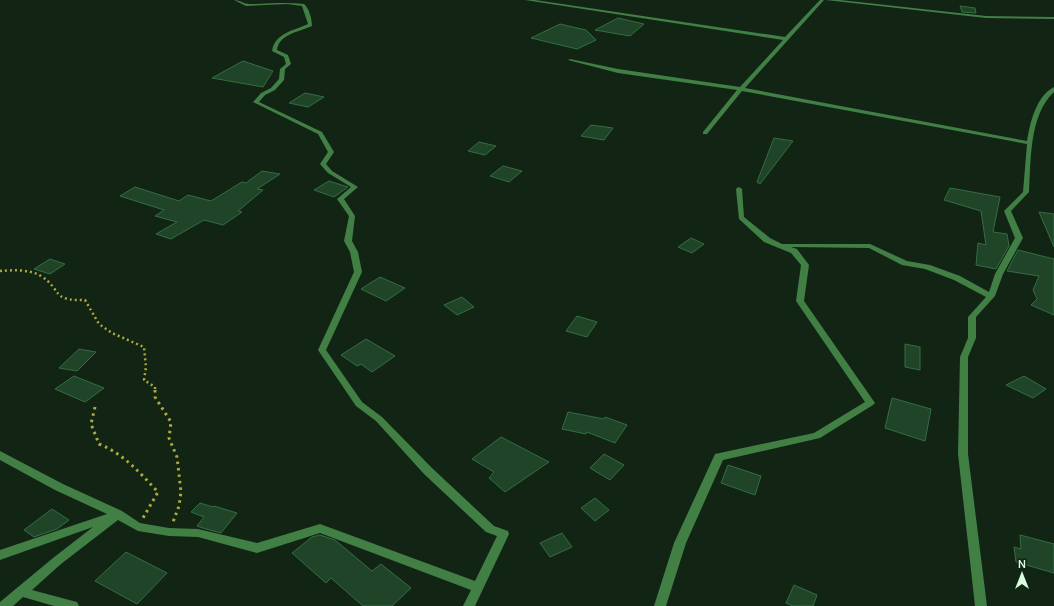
<svg xmlns="http://www.w3.org/2000/svg" width="1054" height="606" viewBox="0 0 1054 606" font-family="Manrope,sans-serif">
<style>
.building{fill:#1f4428;stroke:#346e41}
.lines{fill:none;stroke-linecap:round;stroke-linejoin:round}
.path-far1{stroke:#ada93c;stroke-width:2.5;stroke-dasharray:2 3;stroke-linecap:butt}
.path{stroke:#ada93c;stroke-width:3;stroke-dasharray:2.5 4;stroke-linecap:butt}
.minor{fill:#417f45;fill-rule:evenodd}
</style>
<rect width="100%" height="100%" fill="#122515"/>
<g class="building">
<path d="M 960,6 L 975,8 L 976,13 L 962,12 Z"/>
<path d="M 618,18 L 644,24 L 630,36 L 595,30 Z"/>
<path d="M 560,24 L 586,30 L 596,40 L 577,49 L 531,38 Z"/>
<path d="M 243,61 L 273,71 L 263,87 L 212,78 Z"/>
<path d="M 305,93 L 324,97 L 308,107 L 289,103 Z"/>
<path d="M 591,125 L 613,128 L 604,140 L 581,136 Z"/>
<path d="M 774,138 L 793,141 L 760,184 L 757,182 Z"/>
<path d="M 479,142 L 496,146 L 485,155 L 468,151 Z"/>
<path d="M 503,166 L 522,171 L 509,182 L 490,176 Z"/>
<path d="M 262,171 L 280,174 L 257,189 L 263,190 L 238,211 L 242,212 L 223,225 L 204,220 L 171,239 L 156,234 L 177,222 L 155,216 L 164,210 L 120,196 L 135,187 L 179,201 L 188,195 L 211,201 L 242,182 L 246,183 Z"/>
<path d="M 329,181 L 348,187 L 334,197 L 314,190 Z"/>
<path d="M 950,188 L 1000,197 L 993,232 L 1007,234 L 1009,246 L 996,269 L 976,265 L 978,243 L 986,245 L 981,211 L 944,200 Z"/>
<path d="M 1039,212 L 1054,214 L 1054,247 Z"/>
<path d="M 691,238 L 704,244 L 692,253 L 678,247 Z"/>
<path d="M 1018,250 L 1054,259 L 1054,315 L 1031,305 L 1037,299 L 1033,290 L 1039,276 L 1007,271 Z"/>
<path d="M 50,259 L 65,264 L 50,274 L 34,269 Z"/>
<path d="M 380,277 L 405,288 L 386,301 L 361,289 Z"/>
<path d="M 462,297 L 474,307 L 457,315 L 444,305 Z"/>
<path d="M 577,316 L 597,322 L 587,337 L 566,331 Z"/>
<path d="M 366,339 L 395,356 L 372,372 L 361,364 L 357,366 L 341,355 Z"/>
<path d="M 905,344 L 920,347 L 920,370 L 905,367 Z"/>
<path d="M 79,349 L 96,352 L 77,371 L 59,368 Z"/>
<path d="M 74,376 L 104,388 L 85,402 L 55,389 Z"/>
<path d="M 1024,376 L 1046,389 L 1033,398 L 1006,385 Z"/>
<path d="M 892,398 L 931,409 L 925,441 L 885,428 Z"/>
<path d="M 568,412 L 604,419 L 605,417 L 627,425 L 615,443 L 587,432 L 586,434 L 562,429 Z"/>
<path d="M 501,437 L 549,462 L 505,492 L 489,478 L 494,472 L 472,459 Z"/>
<path d="M 604,454 L 624,465 L 610,480 L 590,468 Z"/>
<path d="M 728,465 L 761,476 L 755,495 L 721,483 Z"/>
<path d="M 595,498 L 609,510 L 595,521 L 581,508 Z"/>
<path d="M 200,503 L 213,507 L 214,506 L 237,513 L 221,533 L 206,529 L 197,526 L 204,517 L 191,512 Z"/>
<path d="M 52,509 L 69,520 L 57,529 L 34,537 L 24,530 Z"/>
<path d="M 562,533 L 572,547 L 550,557 L 540,543 Z"/>
<path d="M 320,535 L 335,540 L 372,571 L 381,564 L 411,588 L 392,606 L 363,606 L 331,578 L 326,583 L 292,553 L 312,537 Z"/>
<path d="M 1020,535 L 1054,544 L 1054,573 L 1016,562 L 1014,547 L 1021,549 Z"/>
<path d="M 126,552 L 167,573 L 137,604 L 95,581 Z"/>
<path d="M 794,585 L 817,595 L 813,606 L 793,606 L 786,603 Z"/>
</g>
<g class="lines">
<path class="path-far1" d="M 0,271 C 13,270 29,269 41,276 C 63,290 50,301 85,300 L 99,324 L 112,333 L 144,347 L 146,367 L 144,380 L 155,387 L 155,391"/>
<g class="path">
<path d="M 155,390 L 155,397 L 171,422 L 169,438 L 177,457 L 181,492 L 179,506 L 173,522"/>
<path d="M 95,407 L 91,424 L 99,444 C 124,454 140,473 158,492 L 143,518"/>
</g>
<g class="minor">
<path d="M 234,0 C 240,0 244,4 249,4 C 268,4 285,2 304,4 C 309,8 312,19 312,26 C 299,32 279,34 277,50 L 288,55 L 291,64 L 285,69 L 284,80 L 275,90 L 265,95 L 259,102 L 322,132 L 334,152 L 326,164 L 332,171 L 358,187 L 344,199 L 355,216 L 352,241 L 358,252 L 362,272 L 326,350 L 362,402 L 382,417 L 432,468 L 494,526 L 508,531 L 509,534 L 475,606 L 463,606 L 471,590 L 320,533 L 257,553 L 198,537 L 169,536 L 138,531 L 118,520 L 61,564 L 32,590 L 73,601 L 77,602 L 79,606 L 54,606 L 23,597 L 13,606 L 0,606 L 0,602 L 53,558 L 93,527 L 0,560 L 0,550 L 107,514 L 55,490 L 0,460 L 0,451 L 63,484 L 122,511 L 140,523 L 169,528 L 198,529 L 257,543 L 320,524 L 475,581 L 497,536 L 486,532 L 424,474 L 376,421 L 356,406 L 318,350 L 354,272 L 350,252 L 344,241 L 349,216 L 337,199 L 351,187 L 328,173 L 320,164 L 328,152 L 318,134 L 253,102 L 261,93 L 271,88 L 279,79 L 280,69 L 286,64 L 284,57 L 272,51 C 275,33 293,31 308,24 L 302,6 L 287,4 L 246,6 Z"/>
<path d="M 525,0 L 535,0 L 785,37 L 820,0 L 824,0 L 745,88 L 1027,141 C 1030,123 1036,96 1054,87 L 1054,92 C 1029,115 1031,161 1029,192 L 1011,211 L 1023,238 L 1003,274 L 995,296 L 976,317 L 976,338 L 968,357 L 968,454 L 987,606 L 975,606 L 958,454 L 960,357 L 968,338 L 968,317 L 986,297 L 954,280 L 925,269 L 902,265 L 869,248 L 791,247 L 797,249 L 809,265 L 804,301 L 875,403 L 873,405 L 820,438 L 723,460 L 686,543 L 666,606 L 654,606 L 674,543 L 715,454 L 814,433 L 865,402 L 796,301 L 801,265 L 791,253 L 764,242 L 739,219 L 736,189 L 737,188 L 739,187 L 742,189 L 744,217 L 770,238 L 782,244 L 870,244 L 907,261 L 930,265 L 960,276 L 989,292 L 995,274 L 1015,238 L 1004,211 L 1023,192 L 1027,144 L 742,91 L 707,134 L 703,134 L 703,132 L 737,90 L 618,73 L 568,60 L 570,59 L 618,69 L 740,87 L 783,40 Z"/>
<path d="M 826,0 L 840,0 L 986,16 L 1054,17 L 1054,19 L 986,18 Z"/>
</g>
</g>
<g transform="translate(1022 574)" stroke="#122515" stroke-width="3" paint-order="stroke">
<path d="M0-3L7 15L0 10L-7 15Z" fill="#d9fbde"/>
<text y="-6" font-size="11" font-weight="bold" text-anchor="middle" fill="#d9fbde">N</text>
</g>
</svg>
